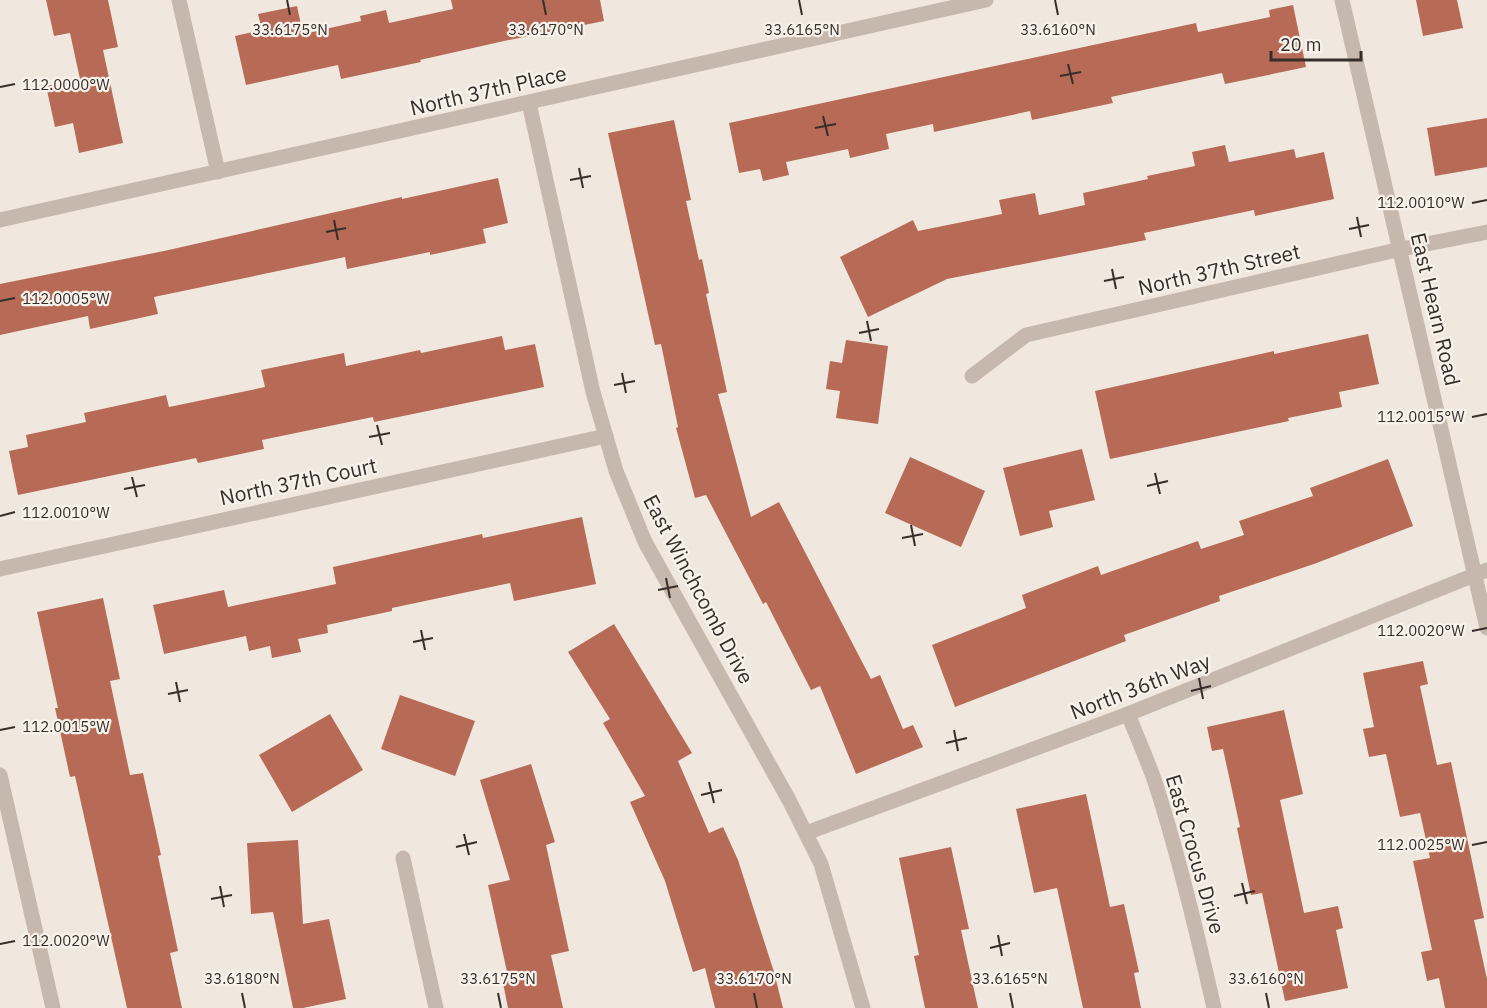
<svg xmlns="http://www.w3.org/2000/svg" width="1487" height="1008" viewBox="0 0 1487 1008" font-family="'IBM Plex Sans',sans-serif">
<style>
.building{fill:#b76b56}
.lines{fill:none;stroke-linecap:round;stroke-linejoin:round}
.minor{stroke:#c7b8ad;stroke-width:15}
.ticks{fill:none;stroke:#362e2a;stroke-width:2}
.labels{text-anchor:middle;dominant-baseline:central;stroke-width:4.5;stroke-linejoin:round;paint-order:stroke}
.street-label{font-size:21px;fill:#362e2a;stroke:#f8f2eb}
.ticks-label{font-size:15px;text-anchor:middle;fill:#362e2a;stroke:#f8f2eb;stroke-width:4.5;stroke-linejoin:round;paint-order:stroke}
</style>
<rect width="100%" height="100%" fill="#f0e8df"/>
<g class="building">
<path d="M 46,0 L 108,0 L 118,47 L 103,50 L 123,143 L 79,153 L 73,123 L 55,127 L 46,86 L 80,79 L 70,33 L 54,36 Z"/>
<path d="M 451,0 L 600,0 L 604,21 L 504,41 L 420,60 L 421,62 L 341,79 L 338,65 L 246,85 L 235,36 L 262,30 L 258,14 L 297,6 L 303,34 L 361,21 L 360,16 L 386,10 L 389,23 L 453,9 Z"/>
<path d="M 1416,0 L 1457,0 L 1463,28 L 1423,36 Z"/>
<path d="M 1293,5 L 1306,67 L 1225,84 L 1222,73 L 1111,97 L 1113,103 L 1032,120 L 1030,111 L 934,132 L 933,124 L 886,134 L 889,149 L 850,158 L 848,149 L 786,162 L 789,175 L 763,181 L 760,169 L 739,173 L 729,123 L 1196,23 L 1198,32 L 1270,17 L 1269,10 Z"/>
<path d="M 1487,118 L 1487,167 L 1435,176 L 1427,128 Z"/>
<path d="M 674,120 L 691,200 L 686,201 L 699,260 L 702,259 L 709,293 L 706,294 L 727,392 L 718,394 L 751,517 L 779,502 L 871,679 L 880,675 L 903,729 L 913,725 L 923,747 L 856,774 L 820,686 L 811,690 L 766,602 L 763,604 L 706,495 L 695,498 L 676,428 L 678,427 L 661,344 L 655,345 L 608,133 Z"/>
<path d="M 1225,145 L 1229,162 L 1294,149 L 1296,158 L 1324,152 L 1334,199 L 1255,216 L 1254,210 L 1144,233 L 1146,240 L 947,279 L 868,317 L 840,257 L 913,220 L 918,231 L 1002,214 L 999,200 L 1035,193 L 1039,215 L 1085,205 L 1083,193 L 1148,179 L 1147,176 L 1195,166 L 1192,152 Z"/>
<path d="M 498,178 L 508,223 L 483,229 L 486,243 L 430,255 L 430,252 L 347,269 L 345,257 L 154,297 L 158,314 L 90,329 L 88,316 L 0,335 L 0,284 L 164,251 L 402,197 L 402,199 Z"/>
<path d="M 1368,334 L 1379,384 L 1339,392 L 1342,407 L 1288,418 L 1289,421 L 1110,459 L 1095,391 L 1274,351 L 1274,354 Z"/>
<path d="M 502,336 L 505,350 L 535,344 L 544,387 L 374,422 L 373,417 L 262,440 L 264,449 L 198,463 L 196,458 L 18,495 L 9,451 L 28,447 L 26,435 L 86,422 L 84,413 L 166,395 L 169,407 L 265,387 L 261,370 L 344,353 L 346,366 L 420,350 L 421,353 Z"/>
<path d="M 846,340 L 888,346 L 878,424 L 836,418 L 840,391 L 826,389 L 830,361 L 842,363 Z"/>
<path d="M 1082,449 L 1095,500 L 1049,511 L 1053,527 L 1020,536 L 1003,468 Z"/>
<path d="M 910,457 L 985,491 L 961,547 L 885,513 Z"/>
<path d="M 1388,459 L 1413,526 L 1314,564 L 1219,596 L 1220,601 L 1124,635 L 1126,641 L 955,707 L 932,645 L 1026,608 L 1022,595 L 1098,566 L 1101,575 L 1198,541 L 1201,549 L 1244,535 L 1239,521 L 1313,496 L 1310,488 Z"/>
<path d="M 582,517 L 596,584 L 514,601 L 510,583 L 392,608 L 392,611 L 327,625 L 328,633 L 298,639 L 301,652 L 272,658 L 270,646 L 249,651 L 246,636 L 164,654 L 153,605 L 224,590 L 228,607 L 336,584 L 333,567 L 482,534 L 483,538 Z"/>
<path d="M 103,598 L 120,679 L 110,681 L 130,775 L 143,773 L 161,855 L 158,856 L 178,951 L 170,953 L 182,1008 L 127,1008 L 75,776 L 70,777 L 55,708 L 58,708 L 37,612 Z"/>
<path d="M 614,624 L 692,753 L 678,761 L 709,833 L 723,827 L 738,860 L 774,972 L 783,1008 L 715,1008 L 705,968 L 693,972 L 665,881 L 630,802 L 645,796 L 603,723 L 610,719 L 568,652 Z"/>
<path d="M 1423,661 L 1428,684 L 1420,686 L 1437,765 L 1451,762 L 1484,918 L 1474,920 L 1487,979 L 1487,1008 L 1445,1008 L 1439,978 L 1427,981 L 1421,952 L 1432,950 L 1413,861 L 1430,858 L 1420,813 L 1400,817 L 1386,754 L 1369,757 L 1363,729 L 1374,727 L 1363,673 Z"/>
<path d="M 400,695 L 475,721 L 455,776 L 381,749 Z"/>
<path d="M 1284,710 L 1303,794 L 1280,800 L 1304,913 L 1338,906 L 1343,928 L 1336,930 L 1348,988 L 1285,1001 L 1262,893 L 1251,895 L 1237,828 L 1240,827 L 1223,749 L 1212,751 L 1207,727 Z"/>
<path d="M 330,714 L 363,770 L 292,812 L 259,755 Z"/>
<path d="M 531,764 L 555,842 L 546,845 L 569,951 L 551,955 L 563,1008 L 508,1008 L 503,983 L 509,981 L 488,885 L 510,880 L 480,780 Z"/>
<path d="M 1086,794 L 1110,907 L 1124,904 L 1139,972 L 1134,973 L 1141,1008 L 1083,1008 L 1057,888 L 1034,893 L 1016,809 Z"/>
<path d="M 298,840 L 303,924 L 329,919 L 346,999 L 303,1008 L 293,1008 L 273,912 L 251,914 L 247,843 Z"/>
<path d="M 951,847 L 969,929 L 961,930 L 978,1008 L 925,1008 L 914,956 L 919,955 L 899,858 Z"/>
</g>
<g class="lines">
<g class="minor">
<path d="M 179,0 L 218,172"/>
<path d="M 1342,0 L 1487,628"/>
<path d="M 529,103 L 593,392 L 616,471 L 645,542 L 789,800 L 821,864 L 863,1008"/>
<path d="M 0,220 L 986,0"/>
<path d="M 972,376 L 1026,335 L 1401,249 L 1487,232"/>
<path d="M 0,569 L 606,436"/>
<path d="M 1128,714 C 1137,737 1147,759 1155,782 C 1179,856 1197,932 1214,1008"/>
<path d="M 0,775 L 53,1008"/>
<path d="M 806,833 L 1128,714 L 1487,570"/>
<path d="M 403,858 L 436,1008"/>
</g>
</g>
<path class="ticks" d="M 287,0 L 290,15M 543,0 L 546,15M 799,0 L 802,15M 1055,0 L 1058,15M 1068,64 L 1073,84M 1060,76 L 1081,72M 0,87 L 15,84M 823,116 L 828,136M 815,128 L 836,124M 579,168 L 583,188M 570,180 L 591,176M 1472,203 L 1487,200M 1357,217 L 1361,237M 334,220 L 338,240M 1349,229 L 1369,225M 326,232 L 346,228M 1112,269 L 1116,289M 1104,281 L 1124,277M 0,301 L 15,298M 867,321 L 871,341M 859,333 L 879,329M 622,373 L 626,393M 614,385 L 635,381M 1472,417 L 1487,414M 377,425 L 382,445M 369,437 L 390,433M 1155,473 L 1160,494M 132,477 L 137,497M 1147,486 L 1168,481M 124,489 L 145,485M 0,516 L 15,512M 911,525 L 915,546M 902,538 L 923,534M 666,578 L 670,598M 658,590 L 678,586M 421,630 L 425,650M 1472,631 L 1487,628M 413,642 L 433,638M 1199,678 L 1203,699M 176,682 L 180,702M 1191,691 L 1211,686M 168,694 L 188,690M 0,730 L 15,727M 954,730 L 958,751M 946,743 L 967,738M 709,782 L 714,803M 701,795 L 722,790M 464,834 L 469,855M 1472,845 L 1487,842M 456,847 L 477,842M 1242,883 L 1247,904M 220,886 L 224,907M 1234,896 L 1255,891M 211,899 L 232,895M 998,935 L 1002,956M 0,944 L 15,941M 990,948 L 1010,943M 242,993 L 245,1008M 498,993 L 501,1008M 754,993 L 757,1008M 1010,993 L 1013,1008M 1266,993 L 1269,1008"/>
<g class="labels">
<g class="street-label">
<text transform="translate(488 90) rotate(-13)">North 37th Place</text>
<text transform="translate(1219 269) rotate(-13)">North 37th Street</text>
<text transform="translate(1436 309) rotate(77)">East Hearn Road</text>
<text transform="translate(298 481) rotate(-12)">North 37th Court</text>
<text transform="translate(699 589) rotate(62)">East Winchcomb Drive</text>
<text transform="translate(1140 686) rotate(-21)">North 36th Way</text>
<text transform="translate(1196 854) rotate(74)">East Crocus Drive</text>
</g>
</g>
<g class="ticks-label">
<text x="290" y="35">33.6175°N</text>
<text x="546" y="35">33.6170°N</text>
<text x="802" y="35">33.6165°N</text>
<text x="1058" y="35">33.6160°N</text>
<text x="66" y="90">112.0000°W</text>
<text x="1421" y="208">112.0010°W</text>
<text x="66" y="304">112.0005°W</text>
<text x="1421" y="422">112.0015°W</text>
<text x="66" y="518">112.0010°W</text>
<text x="1421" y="636">112.0020°W</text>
<text x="66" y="732">112.0015°W</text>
<text x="1421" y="850">112.0025°W</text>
<text x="66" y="946">112.0020°W</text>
<text x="242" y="984">33.6180°N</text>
<text x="498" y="984">33.6175°N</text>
<text x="754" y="984">33.6170°N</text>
<text x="1010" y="984">33.6165°N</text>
<text x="1266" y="984">33.6160°N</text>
</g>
<path d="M1271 51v9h90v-9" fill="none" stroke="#362e2a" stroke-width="3"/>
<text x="1280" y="51" font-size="18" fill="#362e2a" stroke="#f8f2eb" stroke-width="4.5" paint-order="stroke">20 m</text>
</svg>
